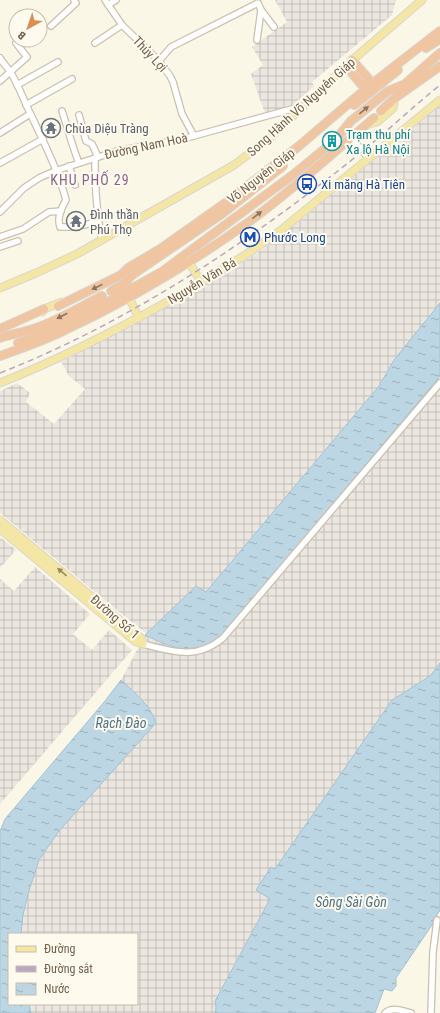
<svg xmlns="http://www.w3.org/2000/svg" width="440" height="1013" viewBox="0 0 440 1013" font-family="'Roboto Condensed',sans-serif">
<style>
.industrial{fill:url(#industrial-grid)}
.water{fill:url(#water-ripples);stroke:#a3c3d4}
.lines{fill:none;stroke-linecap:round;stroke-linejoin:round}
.minor-casing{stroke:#ccc0ad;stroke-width:8}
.major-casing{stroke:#dad6d1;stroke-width:9}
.highway-casing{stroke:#dad6d1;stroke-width:10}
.minor{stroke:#fff;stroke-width:5.5}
.major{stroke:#f4e6a4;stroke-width:7}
.highway{stroke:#f0c5a2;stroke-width:8}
.rail{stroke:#bba6c4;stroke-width:1.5;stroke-dasharray:6 4;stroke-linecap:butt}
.oneway{fill:#8b755e}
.oneway2{fill:#998967}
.labels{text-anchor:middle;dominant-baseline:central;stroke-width:4;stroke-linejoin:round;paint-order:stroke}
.street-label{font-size:13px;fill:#72614d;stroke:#fefaed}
.worship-label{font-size:13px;fill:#5b616d;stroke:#fefaed;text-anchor:start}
.culture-label{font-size:13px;fill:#0d838f;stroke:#fefaed;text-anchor:start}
.transit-label{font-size:13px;fill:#164399;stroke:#fefaed;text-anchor:start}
.neighbourhood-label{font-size:14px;letter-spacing:1px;fill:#89658e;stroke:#fefaed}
.water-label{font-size:14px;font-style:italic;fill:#4c748a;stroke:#fefaed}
</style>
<defs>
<pattern id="industrial-grid" width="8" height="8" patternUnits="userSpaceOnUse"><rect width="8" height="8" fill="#ebe7e0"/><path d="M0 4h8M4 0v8" fill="none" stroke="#c3bfb8"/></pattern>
<pattern id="water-ripples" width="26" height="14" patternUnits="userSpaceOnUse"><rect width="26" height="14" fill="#bcd6e3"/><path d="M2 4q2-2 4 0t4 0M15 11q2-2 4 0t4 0" fill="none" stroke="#9db1ba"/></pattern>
</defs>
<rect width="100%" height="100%" fill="#fbf7e7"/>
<g class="industrial">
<path d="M 275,0 L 396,0 L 392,15 L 312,82 L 314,86 L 290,108 L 266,116 L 251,74 L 263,65 L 252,47 L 287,22 Z"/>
<path d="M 440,104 L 440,303 L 388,369 L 379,386 L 205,593 L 196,586 L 147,634 L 113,607 L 0,513 L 0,391 L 17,383 L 30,393 L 26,402 L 54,424 L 85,389 L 69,376 L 61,362 L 143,319 L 215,279 L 263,249 Z"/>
<path d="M 440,376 L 440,663 L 430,676 L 392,700 L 275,870 L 271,867 L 270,899 L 215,1000 L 216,1007 L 215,1013 L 31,1013 L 29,1004 L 137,1004 L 137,934 L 21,934 L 23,915 L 28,894 L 39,860 L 145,702 L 121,680 L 145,635 L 160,642 L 193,650 L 221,637 Z"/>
<path d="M 0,537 L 16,550 L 0,568 Z"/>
<path d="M 35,567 L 90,614 L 73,634 L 92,650 L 109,630 L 132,650 L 0,804 L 0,579 L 14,591 Z"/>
</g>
<g class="water">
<path d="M 440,303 L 440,376 L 221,637 C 213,643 203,649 193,650 C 180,651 157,641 145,635 L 196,586 L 206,592 L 379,386 L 394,360 Z"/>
<path d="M 440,663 L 440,911 L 438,913 L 432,925 L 396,978 L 396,986 L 392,991 L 384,989 L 375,1013 L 215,1013 L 216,1007 L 215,1001 L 270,899 L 256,890 L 271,867 L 275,869 L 392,700 L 430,676 Z"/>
<path d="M 121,680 C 135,693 150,704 156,723 L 59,831 L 39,860 L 28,894 L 23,915 L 21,934 L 9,934 L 9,1004 L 29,1004 L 31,1013 L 0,1013 L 0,831 L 5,819 L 105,701 Z"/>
</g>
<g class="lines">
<g class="minor-casing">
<g id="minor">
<path d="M 105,0 L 122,25 L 159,61 L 170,76 L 173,82 L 182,114 L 194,136"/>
<path d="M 108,5 L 116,0"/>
<path d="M 261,10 L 274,27"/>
<path d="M 51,26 L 76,3 L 74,0"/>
<path d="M 95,43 L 122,25"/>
<path d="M 0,58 C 3,63 8,68 11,73 C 19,86 24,101 31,115 C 44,143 58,170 66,200 C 61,209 57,217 60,227 L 74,227 L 98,222"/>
<path d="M 159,61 L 171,47 L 258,3 L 261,10 L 257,40"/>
<path d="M 0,81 L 27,57 L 16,43 L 20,40"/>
<path d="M 17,85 L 58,62"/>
<path d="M 26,105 L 72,79"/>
<path d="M 62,111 C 68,129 72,146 79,163"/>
<path d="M 79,115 L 86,141 L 92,144 L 98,157"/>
<path d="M 0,133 L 30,114"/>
<path d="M 351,137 L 369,159"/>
<path d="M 95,158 C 95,186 96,212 102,240"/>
<path d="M 0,163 L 43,139"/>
<path d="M 69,166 L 75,185"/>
<path d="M 0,212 L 24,188 L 39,178 L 55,171 L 117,151 L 179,140 L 303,106"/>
<path d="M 0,237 L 23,229 L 49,212 L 61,211"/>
<path d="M 0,247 L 18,241"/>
<path d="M 143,644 C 173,652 197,660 223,638 L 440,383"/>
<path d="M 385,1013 C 392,1006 403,1011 411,1013"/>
<path d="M 431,1013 L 433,952 L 437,920"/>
</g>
</g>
<g class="major-casing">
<g id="major">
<path d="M 366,125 L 377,122 L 393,108 L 395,98"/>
<path d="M 186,257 L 201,282"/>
<path d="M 0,288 L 36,273 L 77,254 L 234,165 L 270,138 L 349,63 L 422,0"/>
<path d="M 129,298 L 139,318"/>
<path d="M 42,312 L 44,309 L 62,302"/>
<path d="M 0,383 C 58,360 113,332 167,302 C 206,280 244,257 280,231 L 440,100"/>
<path d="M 0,520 L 141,638 L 143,644"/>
<path d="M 0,529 L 136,642 L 143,644"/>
</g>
</g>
<g class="highway-casing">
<g id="highway">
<path d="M 426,48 L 440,39"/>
<path d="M 346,66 L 361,84 L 368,87 L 368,78 L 352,60"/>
<path d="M 354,105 L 398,70"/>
<path d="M 381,111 L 395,98 L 440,66"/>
<path d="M 337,138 L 351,121 L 388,91 L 405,84 L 440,53"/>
<path d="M 111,291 L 125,283 L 132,275 L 223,213 L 283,166"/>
<path d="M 58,306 L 121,275 L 128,268 L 160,249 L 228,201 L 299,146 L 368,87 L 440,31"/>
<path d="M 0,329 L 44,309"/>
<path d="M 0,338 C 12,334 24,332 36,328 C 59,320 80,307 102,296"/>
<path d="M 18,343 L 47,332 L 100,306 L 163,271 L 294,174 L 328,146"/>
<path d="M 0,356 C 20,349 40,342 59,333 C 126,302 190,264 250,221 C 294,189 333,153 374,118"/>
</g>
</g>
<use href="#minor" class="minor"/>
<use href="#major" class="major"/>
<use href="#highway" class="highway"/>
<path class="rail" d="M 0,373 C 127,323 241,247 348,163 C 380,138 409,110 440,85"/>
</g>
<defs><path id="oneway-solid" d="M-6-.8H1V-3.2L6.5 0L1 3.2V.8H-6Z"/></defs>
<g class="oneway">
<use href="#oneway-solid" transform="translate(364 110) rotate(-39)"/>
<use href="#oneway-solid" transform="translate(257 215) rotate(-38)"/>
<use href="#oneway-solid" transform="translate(97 287) rotate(154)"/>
<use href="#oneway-solid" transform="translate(62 316) rotate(153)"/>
</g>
<use class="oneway2" href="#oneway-solid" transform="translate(62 572) rotate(-140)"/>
<defs>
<g id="temple-ring" transform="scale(1)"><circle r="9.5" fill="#fefaed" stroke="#6b7280" stroke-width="1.5"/><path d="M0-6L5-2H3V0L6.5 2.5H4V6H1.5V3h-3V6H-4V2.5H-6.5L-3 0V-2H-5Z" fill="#6b7280"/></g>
<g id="building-ring" transform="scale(1)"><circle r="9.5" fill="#fefaed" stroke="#0f9aa8" stroke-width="1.5"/><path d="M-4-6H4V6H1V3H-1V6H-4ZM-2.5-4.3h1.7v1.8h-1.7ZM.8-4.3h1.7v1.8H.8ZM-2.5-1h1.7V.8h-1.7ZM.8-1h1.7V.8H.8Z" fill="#0f9aa8"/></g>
<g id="bus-ring" transform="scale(1)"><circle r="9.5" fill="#fefaed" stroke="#1a4fb4" stroke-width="1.5"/><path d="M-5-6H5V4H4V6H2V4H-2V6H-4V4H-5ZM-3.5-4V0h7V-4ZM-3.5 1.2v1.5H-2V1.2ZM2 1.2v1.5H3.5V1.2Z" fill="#1a4fb4"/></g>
<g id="metro-ring" transform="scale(1)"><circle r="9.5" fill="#fefaed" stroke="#1a4fb4" stroke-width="1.5"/><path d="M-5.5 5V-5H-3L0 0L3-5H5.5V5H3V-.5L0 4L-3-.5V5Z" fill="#1a4fb4"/></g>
</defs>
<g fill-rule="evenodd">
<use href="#temple-ring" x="51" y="128"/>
<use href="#building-ring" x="332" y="141"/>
<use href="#bus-ring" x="307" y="184"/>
<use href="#temple-ring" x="76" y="221"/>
<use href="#metro-ring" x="250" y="237"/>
</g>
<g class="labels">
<g class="street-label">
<text transform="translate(150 54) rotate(47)">Thủy Lợi</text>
<text transform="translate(301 107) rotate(-42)">Song Hành Võ Nguyên Giáp</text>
<text transform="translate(146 146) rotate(-12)">Đường Nam Hoà</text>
<text transform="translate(261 176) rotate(-38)">Võ Nguyên Giáp</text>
<text transform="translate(202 281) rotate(-31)">Nguyễn Văn Bá</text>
<text transform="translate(115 617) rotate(41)">Đường Số 1</text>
</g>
<g class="worship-label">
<text x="65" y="128">Chùa Diệu Tràng</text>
<text x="90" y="214">Đình thần<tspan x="90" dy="15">Phú Thọ</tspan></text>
</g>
<g class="culture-label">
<text x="346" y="134">Trạm thu phí<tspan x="346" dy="15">Xa lộ Hà Nội</tspan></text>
</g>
<g class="transit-label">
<text x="321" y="184">Xi măng Hà Tiên</text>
<text x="264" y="237">Phước Long</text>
</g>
<g class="neighbourhood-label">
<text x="90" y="180">KHU PHỐ 29</text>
</g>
<g class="water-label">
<text x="121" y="723">Rạch Đào</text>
<text x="351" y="902">Sông Sài Gòn</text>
</g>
</g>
<rect x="8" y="933" width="130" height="72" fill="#fefaed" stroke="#c6bdad"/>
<rect x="16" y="946" width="20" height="6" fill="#f4e6a4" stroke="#c6bdad"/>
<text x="44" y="953" font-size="12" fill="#72614d">Đường</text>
<rect x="16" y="966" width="20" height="6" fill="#bba6c4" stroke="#c6bdad"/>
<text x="44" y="973" font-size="12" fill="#72614d">Đường sắt</text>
<rect x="16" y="983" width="20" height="12" fill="url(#water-ripples)" stroke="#c6bdad"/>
<text x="44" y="993" font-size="12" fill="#72614d">Nước</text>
<g transform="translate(28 28) rotate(220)"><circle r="19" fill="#fefaed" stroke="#c6bdad"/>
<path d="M0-3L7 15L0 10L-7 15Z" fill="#db8d55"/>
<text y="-6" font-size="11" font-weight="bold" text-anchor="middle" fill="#72614d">B</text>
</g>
</svg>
